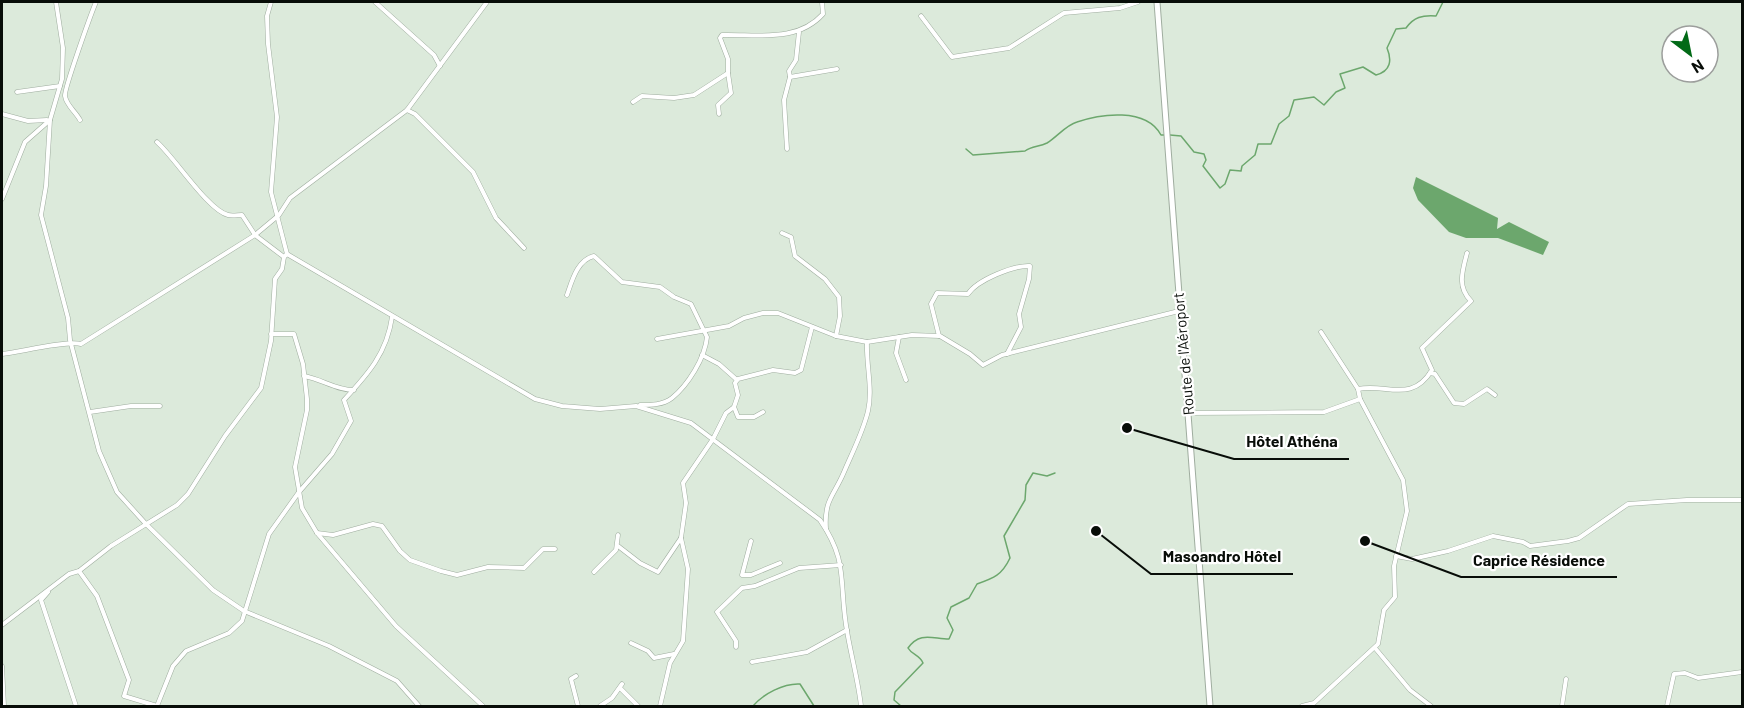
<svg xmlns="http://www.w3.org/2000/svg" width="1744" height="708" viewBox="0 0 1744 708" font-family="Barlow,sans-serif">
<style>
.water{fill:#6ca76d}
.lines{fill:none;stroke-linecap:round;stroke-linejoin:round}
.stream{stroke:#6ca76d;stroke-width:1.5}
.minor-casing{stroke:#9fad9f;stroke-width:5}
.secondary-casing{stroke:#9fad9f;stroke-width:7}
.minor{stroke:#fff;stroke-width:4}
.secondary{stroke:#fff;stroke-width:5}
.labels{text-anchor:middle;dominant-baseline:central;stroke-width:4.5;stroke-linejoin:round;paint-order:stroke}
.street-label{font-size:15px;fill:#080d08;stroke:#fff}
.leader{fill:none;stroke:#080d08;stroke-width:2}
.callout-dot{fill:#080d08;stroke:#fff;stroke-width:2}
.callout-label{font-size:16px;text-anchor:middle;font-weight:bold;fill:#080d08;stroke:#fff;stroke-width:4.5;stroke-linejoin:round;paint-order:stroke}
</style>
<rect width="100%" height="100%" fill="#dceadb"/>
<path class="water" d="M 1416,177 L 1498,218 L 1497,229 L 1509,222 L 1549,242 L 1543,255 L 1498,238 L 1466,238 L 1449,232 L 1418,200 L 1413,188 Z"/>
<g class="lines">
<g class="stream">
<path d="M 1170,135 L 1181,136 L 1194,152 L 1204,154 L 1206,160 L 1203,166 L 1220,188 L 1225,184 L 1230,170 L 1241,171 L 1242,166 L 1255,155 L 1258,144 L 1271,144 L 1279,124 L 1289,116 L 1294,100 L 1314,97 L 1324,105 L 1336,92 L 1345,88 L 1340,74 L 1363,67 L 1376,75 C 1391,71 1392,60 1387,48 L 1396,29 L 1406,28 C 1414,17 1422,15 1436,16 L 1443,2"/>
<path d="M 966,149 L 973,155 L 1025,151 C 1032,146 1039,147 1047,143 C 1057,137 1066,125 1077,122 C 1100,114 1146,107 1161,135 L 1166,135"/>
<path d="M 753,706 C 763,694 784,683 800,684 L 814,706"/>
<path d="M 901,706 L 894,700 L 895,692 L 923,663 C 920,655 912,655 908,648 C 920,631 933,639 949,639 L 953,630 L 947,618 L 951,607 L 969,598 L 977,584 C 994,578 1002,575 1010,558 L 1004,536 L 1025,500 L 1026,485 L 1033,473 L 1047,476 L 1055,473"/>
</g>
<g class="minor-casing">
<g id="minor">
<path d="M 56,2 L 63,48 L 62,79 L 50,120 L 46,186 L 41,215 L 68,318 L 70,340 L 99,451 L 117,492 L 145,523 L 213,590 L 244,611 L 329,646 L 397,681 L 419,706"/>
<path d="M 271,2 L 267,16 L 268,44 L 277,117 L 271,192 L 287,254 L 535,399 L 562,406 L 600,409 L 636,406 L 691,423 L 820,520 C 848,561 839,579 846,625 C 850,652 858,679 861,706"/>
<path d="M 375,2 L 434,55 L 440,66"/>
<path d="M 921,16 L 952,57 L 1009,48 L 1064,13 L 1120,8 L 1138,2"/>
<path d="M 799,32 L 796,60 L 789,71 L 790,77 L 837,69"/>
<path d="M 17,92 L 60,86"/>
<path d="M 633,102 L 642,96 L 674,98 L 694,95 L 728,73 L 728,59 L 720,38 L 722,35 C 757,34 797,43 823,14 L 822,2"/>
<path d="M 407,110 L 415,114 L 473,172 L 496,218 L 524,248"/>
<path d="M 2,114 L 28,121 L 47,120"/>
<path d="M 719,114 L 718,105 L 731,93 L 728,73"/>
<path d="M 80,120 C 76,112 66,105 65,96 C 64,89 91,14 96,2"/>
<path d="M 157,142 C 175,158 208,210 228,215 C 232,216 238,215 242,215 L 255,235 L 284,257"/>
<path d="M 787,149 L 784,100 L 790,77"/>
<path d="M 2,199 L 25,142 L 50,120"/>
<path d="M 782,233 L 791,237 L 795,256 L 825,279 L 839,297 L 840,316 L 836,336 L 867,342 L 912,335 L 940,336 L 970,354 L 983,365 L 1002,355 L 1179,311"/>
<path d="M 567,295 C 572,281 577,260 594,256 L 622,282 L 660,287 L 674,297 L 691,304 L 707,337 C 705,358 688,385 672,398 C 663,405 651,405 640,405"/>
<path d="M 1321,332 L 1358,389 L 1360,399"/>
<path d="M 271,334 L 294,334 L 303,364 L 307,399 L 307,410 L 295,467 L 302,508 L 317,533 L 396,626 L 483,706"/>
<path d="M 939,336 L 931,304 L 937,293 L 968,294 C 977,280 1014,265 1030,266 L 1029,279 L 1019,314 L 1021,327 L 1007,354"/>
<path d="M 899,337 L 896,353 L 906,380"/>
<path d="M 657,339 L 729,326 L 744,318 L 763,313 L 778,313 L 836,336"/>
<path d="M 2,354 C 20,352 68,340 81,344 L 255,235 L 279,215 L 290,198 L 407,110 L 487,2"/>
<path d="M 702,355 L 719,364 L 737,380"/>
<path d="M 1430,373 L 1435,374 L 1454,403 L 1464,404 L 1487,389 L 1495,395"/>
<path d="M 304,376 C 322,379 335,390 354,390"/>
<path d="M 1358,389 C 1387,383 1411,404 1432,370 L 1422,348 L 1471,301 C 1457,287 1462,272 1467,253"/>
<path d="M 734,407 L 738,417 L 754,417 L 763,412"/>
<path d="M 90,412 L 131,406 L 160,406"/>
<path d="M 1188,413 L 1324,412 L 1360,399 L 1403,480 L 1407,511 L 1394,566 L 1395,597 L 1384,610 L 1378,644 L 1314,703 L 1302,706"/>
<path d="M 826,529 C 824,499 834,496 844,472 C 852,453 863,432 868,411 C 873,389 866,365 867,342"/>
<path d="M 317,533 L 333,535 L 373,524 L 382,526 L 400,551 L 410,560 L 441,571 L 457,575 L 488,567 L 524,568 L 543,549 L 555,549"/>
<path d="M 751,541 L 742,575 L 751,575 L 780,563"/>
<path d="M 618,546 L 640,563 L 658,572 L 681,538"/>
<path d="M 1396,556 L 1412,559 L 1448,551 L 1493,536 L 1523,542 L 1530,546 L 1568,541 L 1579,538 L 1628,504 L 1687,500 L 1742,500"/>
<path d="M 79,571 L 97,596 L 129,680 L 124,696 L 157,706 L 173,666 L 186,651 L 229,633 L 242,621 L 269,534 L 299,492 L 332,454 L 351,421 L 344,400 C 368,374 387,353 392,317"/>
<path d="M 594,572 L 616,550 L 618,535"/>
<path d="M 48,592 L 41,600 L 76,706"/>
<path d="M 2,625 L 69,574 L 79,571 L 111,546 L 177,505 L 188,494 L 225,436 L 261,388 L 271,341 L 275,279 L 282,269 L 284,257 L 287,254"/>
<path d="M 631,643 L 648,651 L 654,658 L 674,654"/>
<path d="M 736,647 L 736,641 L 717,612 L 742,588 L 755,586 L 799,568 L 841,565"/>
<path d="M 1375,648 L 1410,690 L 1431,706"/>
<path d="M 752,662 L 807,652 L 847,630"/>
<path d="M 2,666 L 4,706"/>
<path d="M 576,676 L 571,679 L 578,706"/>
<path d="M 620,688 L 638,706"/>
<path d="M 600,706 L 612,698 L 622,684"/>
<path d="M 660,706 L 670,663 L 683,641 L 688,569 L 681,538 L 686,503 L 683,483 L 713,439 L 726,413 L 734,407 L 738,395 L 735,383 L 738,379 L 773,370 L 795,373 L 801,370 L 812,327"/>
<path d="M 1562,706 L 1566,679"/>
<path d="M 1667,706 L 1674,674 L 1685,673 L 1698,678 L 1742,672"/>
</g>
</g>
<g class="secondary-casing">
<path id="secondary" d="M 1157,2 L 1210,706"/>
</g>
<use href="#minor" class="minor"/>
<use href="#secondary" class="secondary"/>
</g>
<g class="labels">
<g class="street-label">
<text transform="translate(1183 354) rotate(-95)">Route de l'Aéroport</text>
</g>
</g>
<path class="leader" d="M1127 428L1234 459H1349M1096 531L1151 574H1293M1365 541L1461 577H1617"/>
<g class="callout-dot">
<circle cx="1127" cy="428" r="6"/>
<circle cx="1096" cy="531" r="6"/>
<circle cx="1365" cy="541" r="6"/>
</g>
<g class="callout-label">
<text x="1292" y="447">Hôtel Athéna</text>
<text x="1222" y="562">Masoandro Hôtel</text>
<text x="1539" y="566">Caprice Résidence</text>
</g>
<rect width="1744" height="708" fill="none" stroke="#080d08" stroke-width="6"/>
<g transform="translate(1690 54) rotate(148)"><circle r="28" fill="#ffffff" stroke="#9c9e9c" stroke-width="1.5"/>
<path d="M0-4.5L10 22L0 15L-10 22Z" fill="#026a17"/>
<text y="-9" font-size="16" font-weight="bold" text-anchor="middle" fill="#080d08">N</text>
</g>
</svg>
